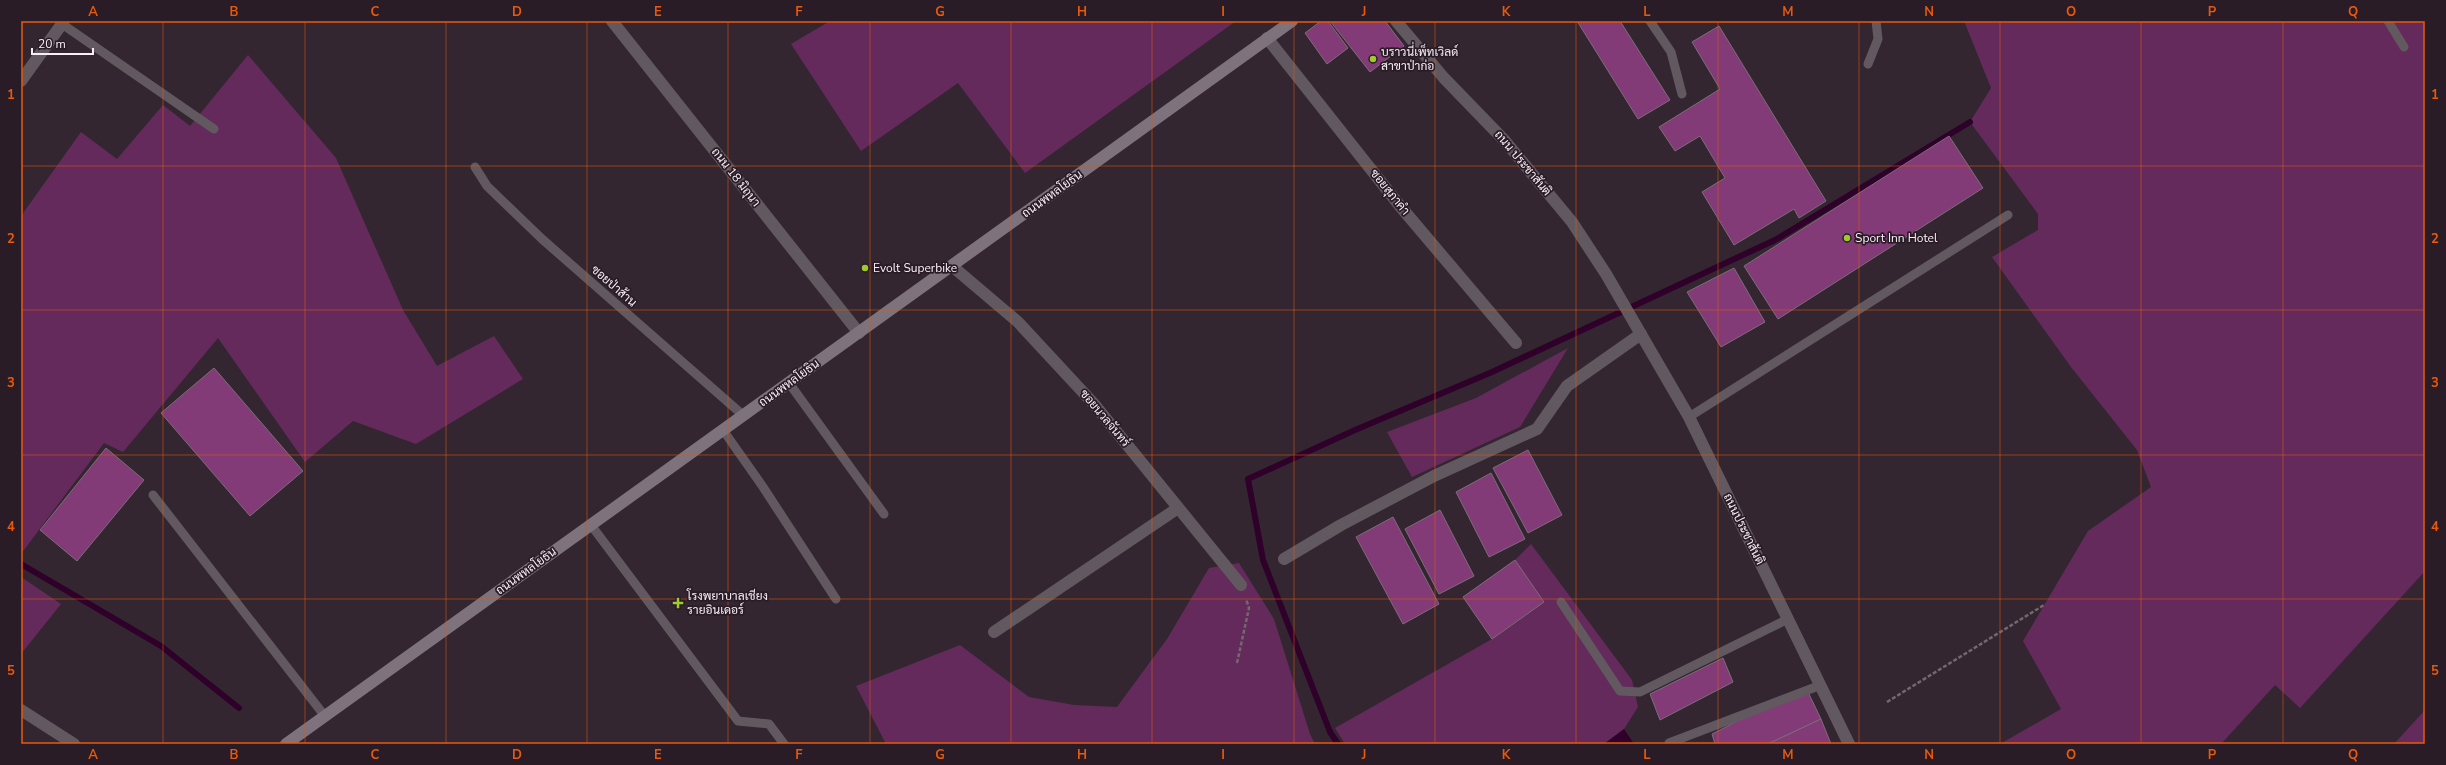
<svg xmlns="http://www.w3.org/2000/svg" width="2446" height="765" viewBox="0 0 2446 765" font-family="'Nunito Sans',Sarabun,sans-serif">
<style>
.green{fill:#642a5b}
.water{fill:#2f0029}
.lines{fill:none;stroke-linecap:round;stroke-linejoin:round}
.stream{stroke:#2f0029;stroke-width:6}
.building{fill:#833b77;stroke:#7c6c79}
.path{stroke:#736771;stroke-width:2.5;stroke-dasharray:4 2;stroke-linecap:butt}
.service{stroke:#61595f;stroke-width:9}
.minor{stroke:#61595f;stroke-width:12}
.secondary{stroke:#7e737c;stroke-width:12}
.grid{fill:none;stroke:#e8590c;stroke-width:1;stroke-opacity:0.55}
.poi-dot{fill:#a0c92b;stroke:#2a1c27;stroke-width:1.5}
.labels{text-anchor:middle;dominant-baseline:central;stroke-width:3.5;stroke-linejoin:round;paint-order:stroke}
.poi-label{font-size:12px;fill:#f8eff6;stroke:#2a1c27;text-anchor:start}
.street-label{font-size:12px;fill:#f8eff6;stroke:#2a1c27}
.neatline{fill:none;stroke:#e8590c;stroke-width:1.5}
.grid-label{font-size:13px;text-anchor:middle;font-weight:bold;fill:#e8590c}
</style>
<rect width="100%" height="100%" fill="#342631"/>
<g class="green">
<path d="M 830,21 L 1236,21 L 1025,173 L 958,83 L 861,151 L 791,44 Z"/>
<path d="M 1964,21 L 2425,21 L 2425,571 L 2300,708 L 2275,685 L 2221,744 L 2000,744 L 2061,709 L 2023,641 L 2088,531 L 2151,487 L 2137,450 L 2071,367 L 1992,257 L 2038,230 L 2038,214 L 1970,122 L 1991,88 Z"/>
<path d="M 248,55 L 336,158 L 403,310 L 437,366 L 494,336 L 523,379 L 416,444 L 353,421 L 305,462 L 218,338 L 123,452 L 104,443 L 21,554 L 21,216 L 81,132 L 117,159 L 163,105 L 190,126 Z"/>
<path d="M 1568,348 L 1520,427 L 1412,477 L 1387,432 L 1476,398 Z"/>
<path d="M 1531,544 L 1632,680 L 1638,707 L 1624,729 L 1604,744 L 1345,744 L 1335,728 L 1492,639 L 1544,602 L 1515,560 Z"/>
<path d="M 1239,563 L 1274,619 L 1310,734 L 1315,744 L 886,744 L 856,686 L 960,645 L 1029,697 L 1074,705 L 1117,707 L 1167,639 L 1209,568 Z"/>
<path d="M 21,577 L 61,604 L 21,654 Z"/>
<path d="M 2425,710 L 2425,744 L 2394,744 Z"/>
</g>
<path class="water" d="M 1624,729 L 1634,744 L 1604,744 Z"/>
<g class="lines">
<g class="stream">
<path d="M 21,564 L 161,646 L 239,708"/>
<path d="M 1338,744 L 1330,732 L 1263,560 L 1248,479 L 1355,430 L 1492,372 L 1775,240 L 1970,122"/>
</g>
</g>
<g class="building">
<path d="M 1321,21 L 1328,21 L 1348,48 L 1327,64 L 1305,33 Z"/>
<path d="M 1330,21 L 1385,21 L 1404,46 L 1370,72 Z"/>
<path d="M 1577,21 L 1620,21 L 1670,100 L 1638,119 Z"/>
<path d="M 1719,26 L 1826,201 L 1799,218 L 1794,209 L 1734,245 L 1702,192 L 1725,178 L 1700,136 L 1675,151 L 1659,127 L 1720,89 L 1692,42 Z"/>
<path d="M 1949,136 L 1983,188 L 1778,319 L 1744,266 Z"/>
<path d="M 1734,268 L 1765,322 L 1721,347 L 1687,292 Z"/>
<path d="M 214,368 L 303,471 L 250,516 L 161,413 Z"/>
<path d="M 106,448 L 144,480 L 77,561 L 40,530 Z"/>
<path d="M 1528,450 L 1562,515 L 1528,533 L 1493,468 Z"/>
<path d="M 1491,473 L 1525,539 L 1489,557 L 1456,492 Z"/>
<path d="M 1440,510 L 1474,576 L 1439,594 L 1405,529 Z"/>
<path d="M 1393,517 L 1439,604 L 1403,624 L 1356,537 Z"/>
<path d="M 1515,560 L 1544,602 L 1492,639 L 1463,597 Z"/>
<path d="M 1723,658 L 1733,682 L 1660,720 L 1650,694 Z"/>
<path d="M 1807,690 L 1821,719 L 1768,744 L 1715,744 L 1712,734 L 1775,702 Z"/>
<path d="M 1821,719 L 1831,744 L 1768,744 Z"/>
</g>
<g class="lines">
<g class="path">
<path d="M 1237,663 L 1249,608 L 1246,599"/>
<path d="M 1887,702 L 2044,605"/>
</g>
<g class="service">
<path d="M 1650,21 L 1671,52 L 1682,94"/>
<path d="M 2388,21 L 2404,47"/>
<path d="M 62,24 L 214,129"/>
<path d="M 1868,64 L 1878,39 L 1876,21"/>
<path d="M 475,167 L 487,186 L 542,239 L 744,416"/>
<path d="M 789,383 L 884,514"/>
<path d="M 1689,417 L 2008,215"/>
<path d="M 723,430 L 763,487 L 836,599"/>
<path d="M 153,495 L 324,715"/>
<path d="M 591,525 L 738,721 L 769,724 L 784,744"/>
<path d="M 1561,602 L 1620,691 L 1640,692 L 1788,619"/>
<path d="M 1669,743 L 1821,685"/>
</g>
<g class="minor">
<path d="M 612,21 L 859,333"/>
<path d="M 1396,21 L 1444,78 L 1505,141 L 1572,222 L 1606,274 L 1689,417 L 1849,744"/>
<path d="M 1267,38 L 1400,206 L 1516,343"/>
<path d="M 21,81 L 64,21"/>
<path d="M 952,266 L 1018,322 L 1094,404 L 1241,585"/>
<path d="M 1284,559 L 1341,525 L 1434,476 L 1537,429 L 1567,386 L 1641,334"/>
<path d="M 994,632 L 1178,508"/>
<path d="M 21,710 L 74,744"/>
</g>
<path class="secondary" d="M 286,744 L 1292,21"/>
</g>
<path class="grid" d="M 163,21 L 163,744M 305,21 L 305,744M 446,21 L 446,744M 587,21 L 587,744M 728,21 L 728,744M 870,21 L 870,744M 1011,21 L 1011,744M 1152,21 L 1152,744M 1294,21 L 1294,744M 1435,21 L 1435,744M 1576,21 L 1576,744M 1718,21 L 1718,744M 1859,21 L 1859,744M 2000,21 L 2000,744M 2141,21 L 2141,744M 2283,21 L 2283,744M 21,166 L 2425,166M 21,310 L 2425,310M 21,455 L 2425,455M 21,599 L 2425,599"/>
<g class="poi-dot">
<circle cx="1373" cy="59" r="4"/>
<circle cx="1847" cy="238" r="4"/>
<circle cx="865" cy="268" r="4"/>
<path d="M676 597h4v4h4v4h-4v4h-4v-4h-4v-4h4z"/>
</g>
<g class="labels">
<g class="poi-label">
<text x="1381" y="52">บราวนี่เพ็ทเวิลด์<tspan x="1381" dy="14">สาขาป่าก่อ</tspan></text>
<text x="1855" y="238">Sport Inn Hotel</text>
<text x="873" y="268">Evolt Superbike</text>
<text x="687" y="596">โรงพยาบาลเชียง<tspan x="687" dy="14">รายอินเดอร์</tspan></text>
</g>
<g class="street-label">
<text transform="translate(1523 163) rotate(50)">ถนน ประชาสันติ</text>
<text transform="translate(736 177) rotate(52)">ถนน 18 มิถุนา</text>
<text transform="translate(1390 192) rotate(51)">ซอยสุภาคำ</text>
<text transform="translate(1052 194) rotate(-36)">ถนนพหลโยธิน</text>
<text transform="translate(614 286) rotate(41)">ซอยป่าส้าน</text>
<text transform="translate(789 383) rotate(-36)">ถนนพหลโยธิน</text>
<text transform="translate(1105 418) rotate(50)">ซอยนวลจันทร์</text>
<text transform="translate(1744 529) rotate(64)">ถนนประชาสันติ</text>
<text transform="translate(526 571) rotate(-36)">ถนนพหลโยธิน</text>
</g>
</g>
<rect width="2446" height="765" fill="none" stroke="#2a1c27" stroke-width="44"/>
<path d="M32 48v6h61v-6" fill="none" stroke="#f8eff6" stroke-width="2"/>
<text x="38" y="48" font-size="12" fill="#f8eff6" stroke="#2a1c27" stroke-width="3" paint-order="stroke">20 m</text>
<rect x="22" y="22" width="2402" height="721" class="neatline"/>
<g class="grid-label">
<text x="93" y="16">A</text>
<text x="234" y="16">B</text>
<text x="375" y="16">C</text>
<text x="517" y="16">D</text>
<text x="658" y="16">E</text>
<text x="799" y="16">F</text>
<text x="940" y="16">G</text>
<text x="1082" y="16">H</text>
<text x="1223" y="16">I</text>
<text x="1364" y="16">J</text>
<text x="1506" y="16">K</text>
<text x="1647" y="16">L</text>
<text x="1788" y="16">M</text>
<text x="1929" y="16">N</text>
<text x="2071" y="16">O</text>
<text x="2212" y="16">P</text>
<text x="2353" y="16">Q</text>
<text x="11" y="99">1</text>
<text x="2435" y="99">1</text>
<text x="11" y="243">2</text>
<text x="2435" y="243">2</text>
<text x="11" y="387">3</text>
<text x="2435" y="387">3</text>
<text x="11" y="531">4</text>
<text x="2435" y="531">4</text>
<text x="11" y="675">5</text>
<text x="2435" y="675">5</text>
<text x="93" y="759">A</text>
<text x="234" y="759">B</text>
<text x="375" y="759">C</text>
<text x="517" y="759">D</text>
<text x="658" y="759">E</text>
<text x="799" y="759">F</text>
<text x="940" y="759">G</text>
<text x="1082" y="759">H</text>
<text x="1223" y="759">I</text>
<text x="1364" y="759">J</text>
<text x="1506" y="759">K</text>
<text x="1647" y="759">L</text>
<text x="1788" y="759">M</text>
<text x="1929" y="759">N</text>
<text x="2071" y="759">O</text>
<text x="2212" y="759">P</text>
<text x="2353" y="759">Q</text>
</g>
</svg>
